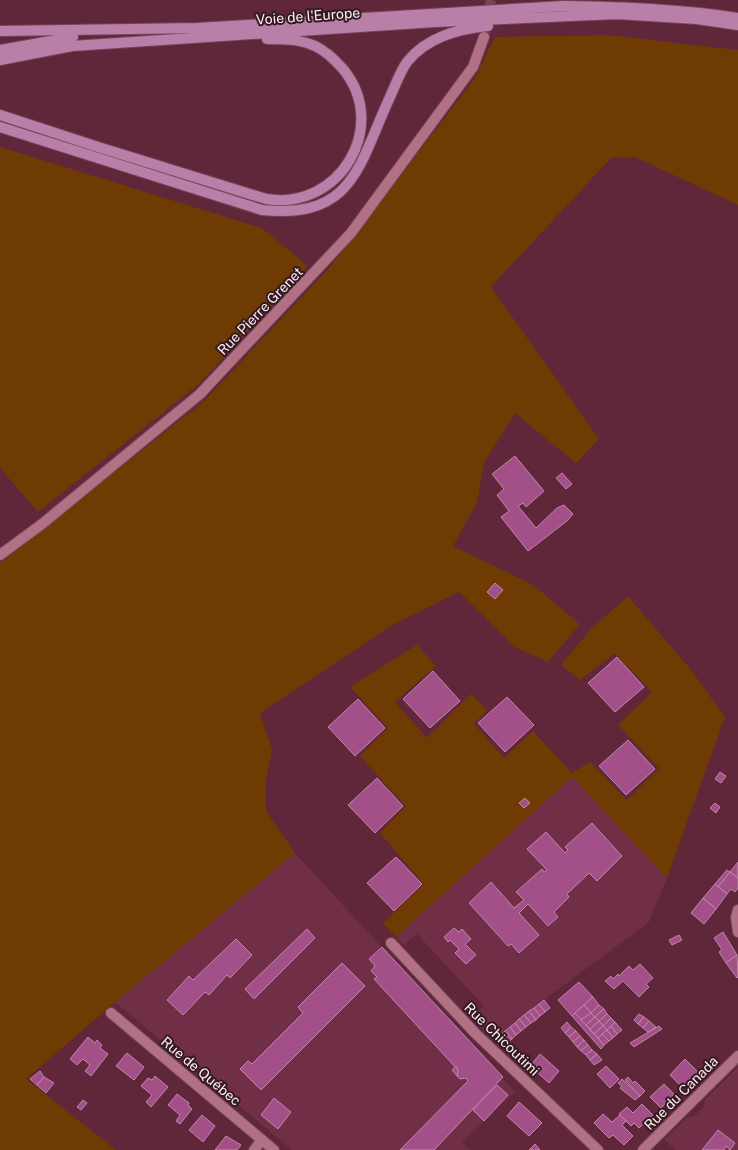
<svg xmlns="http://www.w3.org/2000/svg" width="738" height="1150" viewBox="0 0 738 1150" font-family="'Public Sans',sans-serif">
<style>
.built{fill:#702f46}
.green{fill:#6e3c03}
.building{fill:#a35089;stroke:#c086ac}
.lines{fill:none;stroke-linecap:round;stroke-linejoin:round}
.street-tunnel{stroke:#784455;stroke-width:10;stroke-dasharray:10 5;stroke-linecap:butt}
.street-casing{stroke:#734558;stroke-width:12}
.secondary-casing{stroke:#734558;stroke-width:12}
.street{stroke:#b27084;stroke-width:10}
.secondary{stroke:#b880a8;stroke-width:10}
.labels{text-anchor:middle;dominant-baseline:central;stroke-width:4;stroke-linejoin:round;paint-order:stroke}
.street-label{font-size:14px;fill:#fdedf1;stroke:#351a23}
</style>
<rect width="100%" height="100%" fill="#60263a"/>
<g class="built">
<path d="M 572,777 L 667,878 L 649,922 L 544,1000 L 498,1036 L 477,1013 L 484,1006 L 417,934 L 403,945 L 396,937 Z"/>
<path d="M 295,853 L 515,1092 L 462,1142 L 470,1150 L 292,1150 L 115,1002 Z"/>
<path d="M 738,1067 L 738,1150 L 676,1150 L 664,1140 L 688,1117 L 695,1116 L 704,1107 L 704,1101 Z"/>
</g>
<g class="green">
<path d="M 608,35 L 738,50 L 738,205 L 635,157 L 611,158 L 491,287 L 599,439 L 576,463 L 515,413 L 484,463 L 477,502 L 453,546 L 533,585 L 580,624 L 548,662 L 515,647 L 459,592 L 394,624 L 260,713 L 272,750 L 266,780 L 266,811 L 295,853 L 113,1004 L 26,1079 L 116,1150 L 0,1150 L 0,563 L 203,402 L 330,267 L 474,80 L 495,37 Z"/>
<path d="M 0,147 L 262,228 L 308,266 L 199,384 L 38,512 L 0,468 Z"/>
<path d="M 628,596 L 691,670 L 725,717 L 667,878 L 572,777 L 396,937 L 383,923 L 424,884 L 380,833 L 406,806 L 360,756 L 388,728 L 350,687 L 417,645 L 436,666 L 395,702 L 427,738 L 471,694 L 487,710 L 474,724 L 504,758 L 533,731 L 572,773 L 590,762 L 627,800 L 659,768 L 618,725 L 652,692 L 615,653 L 580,680 L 561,665 L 590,630 Z"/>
</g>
<g class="building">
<path d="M 515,456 L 544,491 L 526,507 L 523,503 L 518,506 L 536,528 L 557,508 L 564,505 L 573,514 L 567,521 L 528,551 L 501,517 L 509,511 L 497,495 L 504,489 L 492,474 Z"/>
<path d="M 562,473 L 572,484 L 566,489 L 556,478 Z"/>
<path d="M 495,583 L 503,590 L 495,599 L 487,592 Z"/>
<path d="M 617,657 L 644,687 L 615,712 L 588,683 Z"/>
<path d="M 433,671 L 460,701 L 430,728 L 403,699 Z"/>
<path d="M 507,697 L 534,725 L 505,752 L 478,723 Z"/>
<path d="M 358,699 L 385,728 L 355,756 L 328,727 Z"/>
<path d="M 628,740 L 655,769 L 626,795 L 599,766 Z"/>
<path d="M 720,772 L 726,776 L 721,783 L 715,779 Z"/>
<path d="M 377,778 L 403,806 L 375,833 L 348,805 Z"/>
<path d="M 525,798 L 530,803 L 524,808 L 519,803 Z"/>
<path d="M 715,803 L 720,807 L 716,813 L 710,808 Z"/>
<path d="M 592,823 L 622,856 L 597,881 L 589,873 L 567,894 L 569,897 L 554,912 L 558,917 L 548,926 L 528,904 L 519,913 L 539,935 L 519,953 L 511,944 L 508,946 L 469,903 L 491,882 L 514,908 L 524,900 L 516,892 L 542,869 L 544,872 L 547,870 L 527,849 L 546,832 L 565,853 L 568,850 L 565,847 Z"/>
<path d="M 396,857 L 422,884 L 394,911 L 367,883 Z"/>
<path d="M 738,862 L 738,878 L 730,872 Z"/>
<path d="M 727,870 L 730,872 L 718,887 L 715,884 Z"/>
<path d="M 730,872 L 738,878 L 738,888 L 735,892 L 731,889 L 727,894 L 718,887 Z"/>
<path d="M 715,884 L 727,894 L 716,909 L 703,898 Z"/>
<path d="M 703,898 L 716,909 L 704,924 L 691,913 Z"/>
<path d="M 454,928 L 459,932 L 462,929 L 471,939 L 465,944 L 476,955 L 466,964 L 455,953 L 459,949 L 450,940 L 448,942 L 444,937 Z"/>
<path d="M 307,929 L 315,938 L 254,999 L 245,989 Z"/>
<path d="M 723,932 L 737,955 L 726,963 L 719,952 L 722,950 L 714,938 Z"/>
<path d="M 679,935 L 682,940 L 672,945 L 669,940 Z"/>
<path d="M 236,939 L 252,955 L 230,978 L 227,975 L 209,995 L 205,992 L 183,1015 L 167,1000 L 189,976 L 193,980 Z"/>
<path d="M 382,947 L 503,1077 L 434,1150 L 400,1150 L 468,1081 L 466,1078 L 460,1079 L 457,1076 L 458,1070 L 374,979 L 377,977 L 371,971 L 375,966 L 369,959 Z"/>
<path d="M 737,955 L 738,977 L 737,978 L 726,963 Z"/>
<path d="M 342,963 L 365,986 L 261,1090 L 240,1069 L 248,1061 L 252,1064 L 303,1013 L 298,1007 Z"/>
<path d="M 640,964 L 653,978 L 646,984 L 649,987 L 639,997 L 623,981 L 614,989 L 605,981 L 611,976 L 613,979 L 618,974 L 619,976 L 629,966 L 633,970 Z"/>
<path d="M 579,982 L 593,997 L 572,1016 L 558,1000 Z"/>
<path d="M 593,997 L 599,1005 L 591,1013 L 584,1005 Z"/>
<path d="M 544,1000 L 550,1008 L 545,1012 L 539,1004 Z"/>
<path d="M 539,1004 L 545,1012 L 540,1016 L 534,1008 Z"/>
<path d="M 584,1005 L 591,1013 L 581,1020 L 575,1013 Z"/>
<path d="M 599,1005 L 604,1009 L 595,1017 L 591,1013 Z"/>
<path d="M 534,1008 L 540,1016 L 536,1020 L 529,1011 Z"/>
<path d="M 604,1009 L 607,1014 L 599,1021 L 595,1017 Z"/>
<path d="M 529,1011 L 536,1020 L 531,1023 L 524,1015 Z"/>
<path d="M 575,1013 L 604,1045 L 601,1049 L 572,1016 Z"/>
<path d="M 591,1013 L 595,1017 L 586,1025 L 581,1020 Z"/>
<path d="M 607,1014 L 611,1018 L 603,1026 L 599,1021 Z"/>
<path d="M 639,1014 L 644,1017 L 638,1024 L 634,1020 Z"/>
<path d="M 524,1015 L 531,1023 L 526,1027 L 519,1019 Z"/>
<path d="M 595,1017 L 599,1021 L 590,1029 L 586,1025 Z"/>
<path d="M 644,1017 L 649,1021 L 643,1028 L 638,1024 Z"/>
<path d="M 611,1018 L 615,1022 L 607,1030 L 603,1026 Z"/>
<path d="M 519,1019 L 526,1027 L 521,1031 L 515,1023 Z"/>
<path d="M 599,1021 L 603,1026 L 594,1034 L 590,1029 Z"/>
<path d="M 649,1021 L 656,1027 L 648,1032 L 643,1028 Z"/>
<path d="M 567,1022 L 571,1027 L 565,1033 L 561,1028 Z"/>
<path d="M 615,1022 L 622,1030 L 617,1034 L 611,1026 Z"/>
<path d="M 515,1023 L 521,1031 L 516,1035 L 510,1027 Z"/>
<path d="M 603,1026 L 607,1030 L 598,1038 L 594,1034 Z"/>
<path d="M 611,1026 L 617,1034 L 613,1038 L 607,1030 Z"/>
<path d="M 659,1026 L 662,1029 L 634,1047 L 630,1043 Z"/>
<path d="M 510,1027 L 516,1035 L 512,1039 L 505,1031 Z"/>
<path d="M 571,1027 L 576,1031 L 569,1037 L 565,1033 Z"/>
<path d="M 607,1030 L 613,1038 L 609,1041 L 602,1034 Z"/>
<path d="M 505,1031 L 512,1039 L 507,1043 L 500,1035 Z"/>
<path d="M 576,1031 L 580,1036 L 573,1042 L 569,1037 Z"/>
<path d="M 602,1034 L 609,1041 L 604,1045 L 598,1038 Z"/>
<path d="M 580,1036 L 584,1040 L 577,1047 L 573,1042 Z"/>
<path d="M 88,1037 L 95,1043 L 97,1040 L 102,1045 L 100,1048 L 108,1054 L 91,1076 L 85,1071 L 90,1065 L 83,1059 L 77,1065 L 70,1059 Z"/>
<path d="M 584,1040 L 588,1045 L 581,1051 L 577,1047 Z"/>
<path d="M 588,1045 L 592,1050 L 586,1055 L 581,1051 Z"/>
<path d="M 592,1050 L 597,1054 L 590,1060 L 586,1055 Z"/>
<path d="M 127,1053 L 144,1067 L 134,1080 L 116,1066 Z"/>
<path d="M 540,1054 L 559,1071 L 549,1083 L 530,1066 Z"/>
<path d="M 597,1054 L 602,1060 L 594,1065 L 590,1060 Z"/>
<path d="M 685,1059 L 698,1072 L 682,1087 L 670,1075 Z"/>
<path d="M 456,1066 L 458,1070 L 457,1076 L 452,1070 Z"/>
<path d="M 606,1066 L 619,1079 L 610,1088 L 597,1074 Z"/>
<path d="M 40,1071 L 44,1077 L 37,1085 L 30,1079 Z"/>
<path d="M 155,1076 L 168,1087 L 151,1107 L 146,1102 L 152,1095 L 141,1086 L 148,1078 L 152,1080 Z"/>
<path d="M 44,1077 L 54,1083 L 46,1093 L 37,1085 Z"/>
<path d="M 628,1077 L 633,1083 L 635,1081 L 645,1091 L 640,1096 L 625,1080 Z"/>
<path d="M 622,1079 L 640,1096 L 635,1100 L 620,1088 L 622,1086 L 618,1083 Z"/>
<path d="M 664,1084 L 674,1094 L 661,1108 L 650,1097 Z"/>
<path d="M 497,1085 L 508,1095 L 484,1121 L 473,1110 Z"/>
<path d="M 177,1094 L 189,1103 L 188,1105 L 192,1109 L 180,1124 L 176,1121 L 180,1115 L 168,1105 Z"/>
<path d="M 274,1098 L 291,1112 L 278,1129 L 261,1115 Z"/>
<path d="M 83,1100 L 87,1103 L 81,1110 L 77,1107 Z"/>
<path d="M 519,1102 L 542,1123 L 529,1136 L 507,1116 Z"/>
<path d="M 642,1104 L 653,1115 L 639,1128 L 634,1123 L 631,1126 L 619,1114 L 627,1107 L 633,1113 Z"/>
<path d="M 603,1114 L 612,1122 L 620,1115 L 626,1121 L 622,1125 L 633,1136 L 624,1145 L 613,1135 L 609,1138 L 594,1123 Z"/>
<path d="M 202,1115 L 215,1126 L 203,1142 L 189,1130 Z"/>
<path d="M 718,1130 L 735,1143 L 730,1150 L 726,1146 L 724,1150 L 702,1150 Z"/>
<path d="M 226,1136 L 241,1145 L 237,1150 L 215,1150 Z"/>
<path d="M 535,1144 L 540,1150 L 529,1150 Z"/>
</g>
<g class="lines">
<path class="street-tunnel" d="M 484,37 L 491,0"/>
<g class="street-casing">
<g id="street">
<path d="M 0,555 L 42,524 L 200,394 L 351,233 L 473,67 L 484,37"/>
<path d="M 738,910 L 736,917 L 738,932"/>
<path d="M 391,943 L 475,1033 L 598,1150"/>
<path d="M 111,1013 L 274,1150"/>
<path d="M 254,1150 L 262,1140"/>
<path d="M 643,1150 L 738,1056"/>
</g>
</g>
<g class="secondary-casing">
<g id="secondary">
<path d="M 0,31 L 197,28 L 564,6 C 622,7 680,9 738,18"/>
<path d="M 0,50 L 73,37"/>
<path d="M 0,60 L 72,46 L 435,22 L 617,14 L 697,19 L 738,25"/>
<path d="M 0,115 L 98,147 L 266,199 C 340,211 390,126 343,69 C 335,60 326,51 315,46 C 299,39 283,39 267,39"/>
<path d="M 0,127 L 262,210 C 354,219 358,166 390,97 C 395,86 400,72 407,62 C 427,37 458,29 488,26"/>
</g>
</g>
<use href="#street" class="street"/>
<use href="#secondary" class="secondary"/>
</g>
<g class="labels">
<g class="street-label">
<text transform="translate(308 16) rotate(-4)">Voie de l'Europe</text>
<text transform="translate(260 311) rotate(-46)">Rue Pierre Grenet</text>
<text transform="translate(502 1039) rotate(44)">Rue Chicoutimi</text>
<text transform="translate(201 1071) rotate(40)">Rue de Québec</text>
<text transform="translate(681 1093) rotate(-45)">Rue du Canada</text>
</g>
</g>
</svg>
